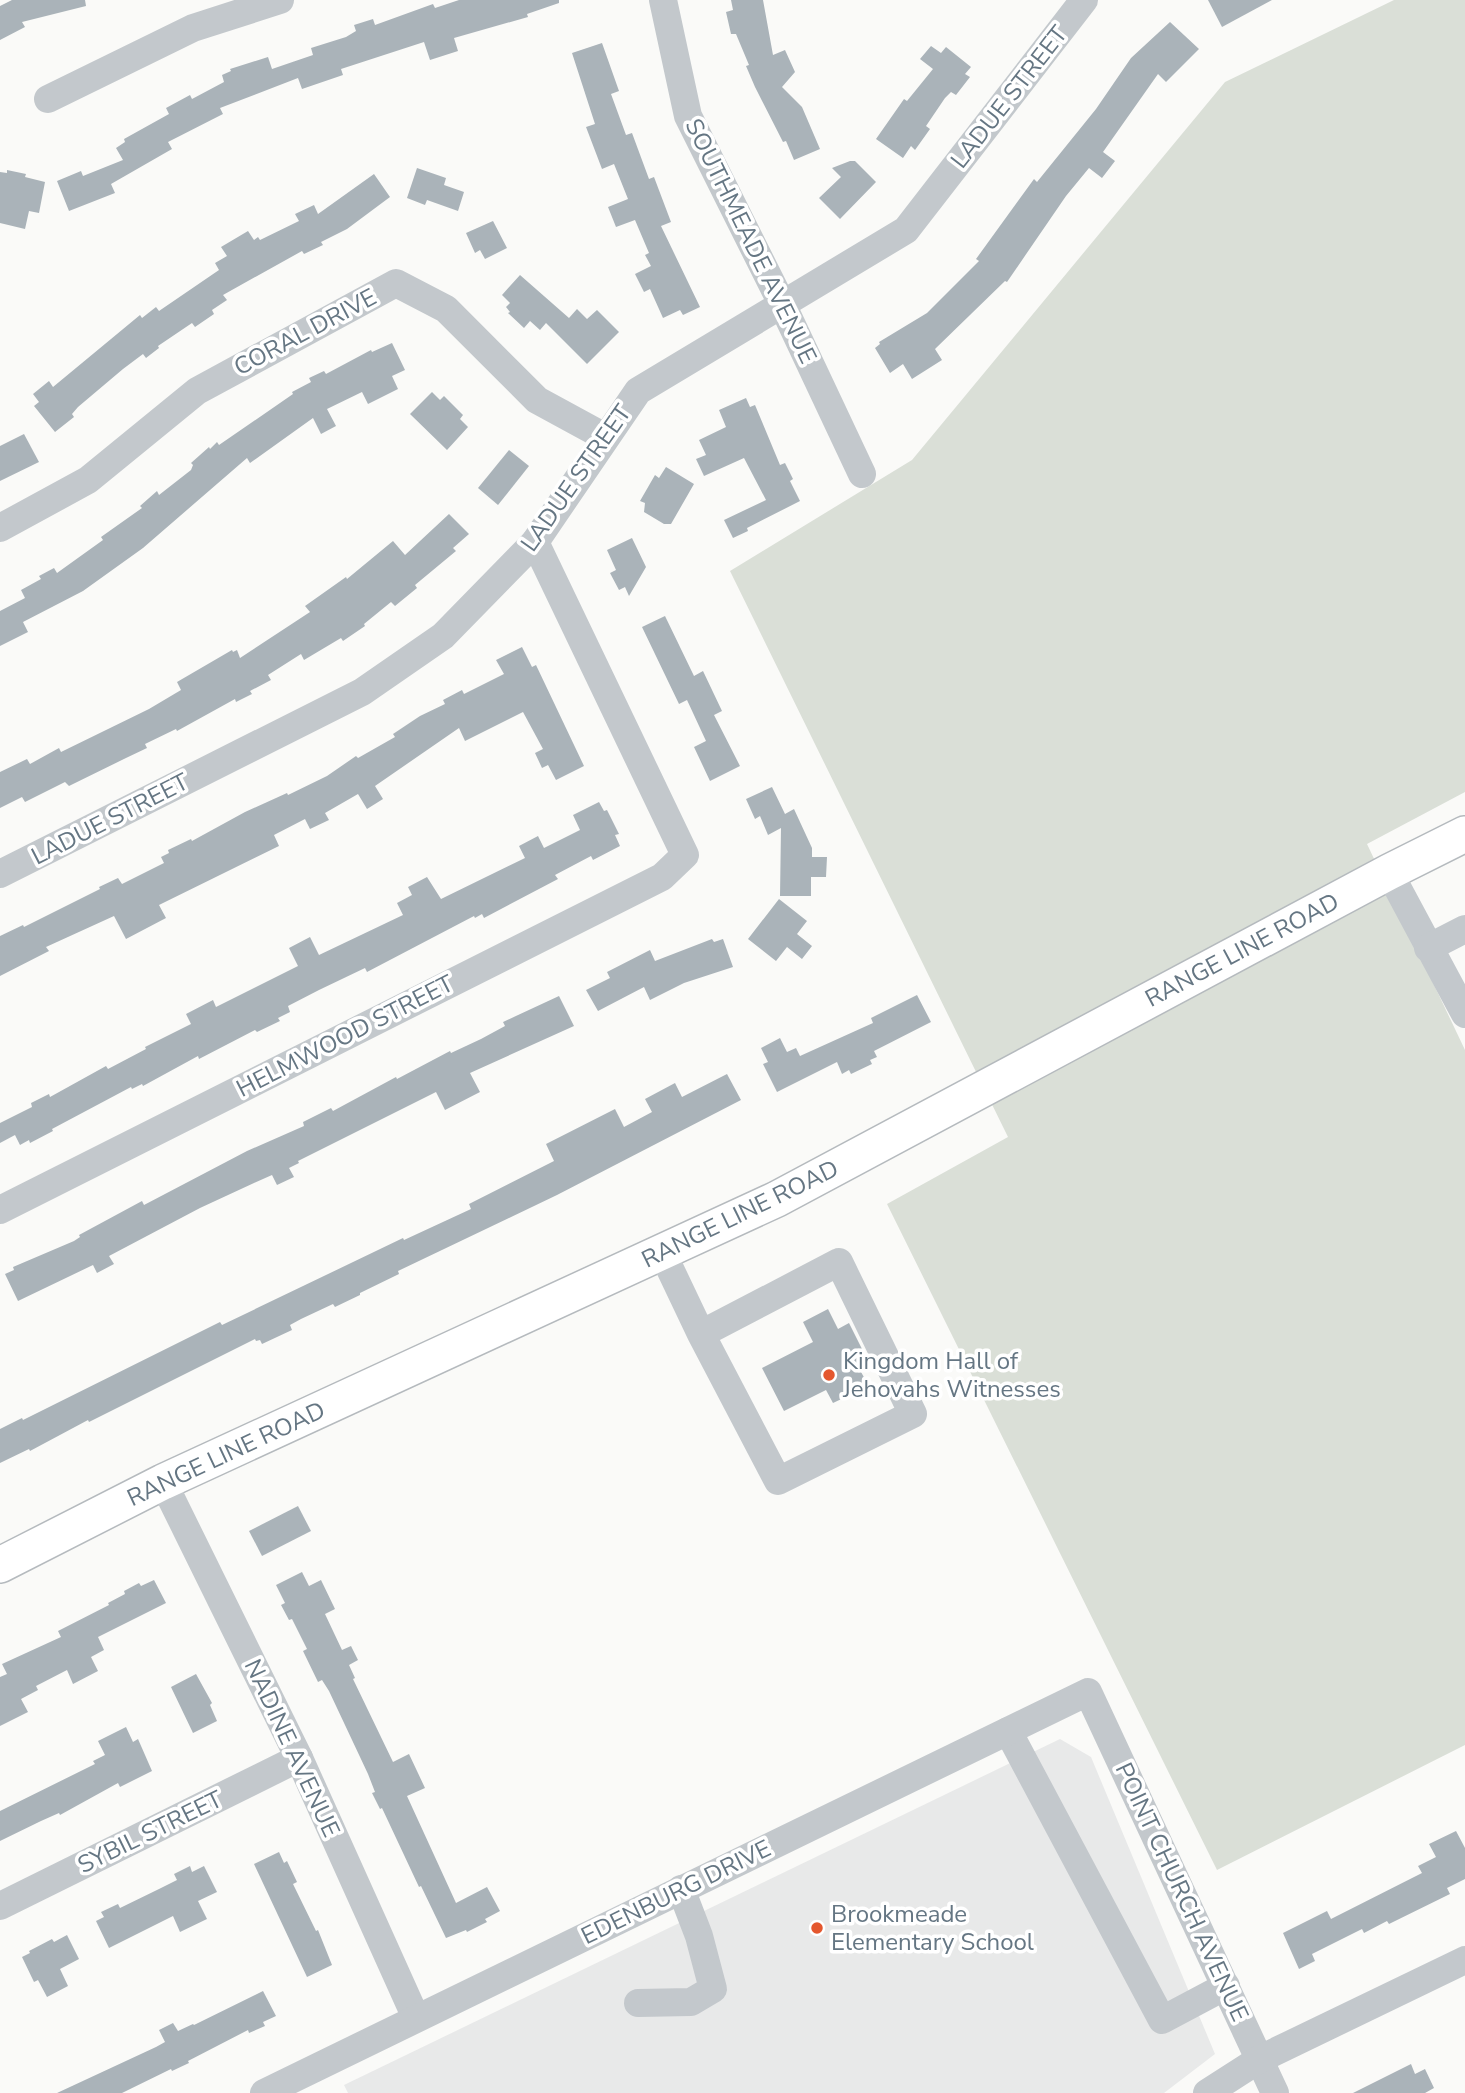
<svg xmlns="http://www.w3.org/2000/svg" width="1465" height="2093" viewBox="0 0 1465 2093" font-family="'Nunito Sans',sans-serif">
<style>
.built{fill:#e8e9e9}
.green{fill:#dadfd7}
.building{fill:#aab3b9}
.lines{fill:none;stroke-linecap:round;stroke-linejoin:round}
.major-casing{stroke:#b5babe;stroke-width:38}
.minor{stroke:#c3c8cc;stroke-width:28}
.major{stroke:#fff;stroke-width:35}
.poi-dot{fill:#e4572e;stroke:#fff;stroke-width:2.5}
.labels{text-anchor:middle;dominant-baseline:central;stroke-width:7;stroke-linejoin:round;paint-order:stroke}
.street-label{font-size:24px;fill:#657683;stroke:#fff}
.poi-label{font-size:24px;fill:#657683;stroke:#fff;text-anchor:start}
</style>
<rect width="100%" height="100%" fill="#fafaf8"/>
<path class="built" d="M 1060,1739 L 1091,1757 L 1215,2054 L 1164,2093 L 348,2093 L 344,2085 Z"/>
<path class="green" d="M 1394,0 L 1465,0 L 1465,792 L 1367,844 L 1465,1050 L 1465,1745 L 1217,1870 L 887,1204 L 1008,1137 L 730,571 L 912,460 L 1225,82 Z"/>
<g class="building">
<path d="M 12,0 L 85,0 L 86,6 L 22,22 L 25,27 L 0,40 L 0,6 Z"/>
<path d="M 459,0 L 559,0 L 559,3 L 527,14 L 528,17 L 454,38 L 458,51 L 430,60 L 424,42 L 341,69 L 343,75 L 302,89 L 298,78 L 220,108 L 223,114 L 168,142 L 172,149 L 111,184 L 115,193 L 69,211 L 57,181 L 81,171 L 83,176 L 123,160 L 116,148 L 125,142 L 124,139 L 169,114 L 166,108 L 190,95 L 192,99 L 224,82 L 222,75 L 231,71 L 230,69 L 268,57 L 272,69 L 313,55 L 311,48 L 346,37 L 356,31 L 354,25 L 373,19 L 375,25 L 433,4 L 435,8 Z"/>
<path d="M 731,0 L 763,0 L 773,55 L 785,50 L 795,72 L 782,87 L 802,107 L 820,149 L 794,160 L 786,141 L 783,142 L 755,87 L 746,66 L 749,65 L 736,34 L 731,34 L 726,12 L 733,10 Z"/>
<path d="M 1208,0 L 1272,0 L 1222,27 Z"/>
<path d="M 1170,22 L 1199,49 L 1166,82 L 1158,74 L 1103,152 L 1115,161 L 1102,178 L 1089,168 L 1066,196 L 1007,282 L 1005,281 L 935,349 L 942,360 L 912,379 L 903,364 L 890,373 L 875,348 L 880,344 L 879,342 L 927,313 L 979,261 L 976,259 L 1034,179 L 1037,182 L 1096,109 L 1131,58 Z"/>
<path d="M 602,43 L 619,91 L 611,94 L 626,135 L 632,133 L 649,179 L 654,177 L 671,222 L 661,226 L 700,307 L 683,315 L 680,310 L 663,318 L 650,289 L 644,292 L 635,274 L 651,266 L 645,255 L 649,253 L 635,220 L 616,227 L 608,207 L 628,199 L 614,164 L 602,169 L 586,127 L 595,124 L 572,53 Z"/>
<path d="M 931,46 L 941,53 L 946,47 L 971,67 L 965,74 L 970,77 L 956,95 L 951,92 L 945,98 L 926,126 L 930,129 L 915,150 L 911,146 L 903,158 L 876,139 L 904,99 L 907,101 L 933,69 L 920,59 Z"/>
<path d="M 850,161 L 855,161 L 876,182 L 840,219 L 819,198 L 841,177 L 832,168 Z"/>
<path d="M 417,168 L 446,178 L 444,185 L 464,192 L 458,211 L 427,200 L 425,205 L 407,198 Z"/>
<path d="M 7,170 L 26,174 L 25,177 L 45,182 L 39,213 L 29,211 L 25,229 L 0,223 L 0,172 L 7,173 Z"/>
<path d="M 374,174 L 390,197 L 347,229 L 321,242 L 323,245 L 304,254 L 302,251 L 223,295 L 227,300 L 212,310 L 214,314 L 195,327 L 192,323 L 158,346 L 159,348 L 146,358 L 143,354 L 123,369 L 78,407 L 72,414 L 74,417 L 55,432 L 34,406 L 39,402 L 33,394 L 49,381 L 53,387 L 140,315 L 142,318 L 156,307 L 159,311 L 219,270 L 215,263 L 227,256 L 221,247 L 248,231 L 254,240 L 258,237 L 260,240 L 299,221 L 295,214 L 314,205 L 318,214 Z"/>
<path d="M 493,221 L 507,248 L 485,259 L 480,250 L 475,253 L 466,233 Z"/>
<path d="M 520,275 L 569,318 L 577,309 L 587,319 L 597,310 L 619,332 L 587,364 L 546,323 L 540,330 L 530,321 L 524,328 L 508,313 L 510,312 L 506,307 L 510,303 L 502,295 Z"/>
<path d="M 392,343 L 405,370 L 392,376 L 398,389 L 368,404 L 362,392 L 327,409 L 336,426 L 321,434 L 313,418 L 250,463 L 247,458 L 143,548 L 83,591 L 23,622 L 28,632 L 0,646 L 0,611 L 25,598 L 21,590 L 41,579 L 39,576 L 54,568 L 57,573 L 103,540 L 101,537 L 142,508 L 140,506 L 157,491 L 159,495 L 191,470 L 193,465 L 191,463 L 209,447 L 210,449 L 217,442 L 219,445 L 293,394 L 292,392 L 311,382 L 309,378 L 324,371 L 326,374 L 371,350 L 372,352 Z"/>
<path d="M 432,392 L 440,400 L 444,396 L 463,415 L 460,419 L 468,427 L 447,450 L 410,414 Z"/>
<path d="M 746,398 L 750,407 L 755,405 L 780,465 L 785,463 L 793,479 L 790,481 L 800,501 L 747,528 L 748,531 L 733,538 L 724,520 L 766,500 L 744,458 L 704,476 L 696,459 L 706,455 L 699,440 L 726,427 L 719,410 Z"/>
<path d="M 24,434 L 39,462 L 0,481 L 0,446 Z"/>
<path d="M 509,450 L 529,466 L 498,505 L 478,488 Z"/>
<path d="M 666,467 L 694,484 L 671,524 L 664,524 L 644,512 L 645,503 L 640,501 L 655,475 L 659,478 Z"/>
<path d="M 449,514 L 469,534 L 453,548 L 456,551 L 415,585 L 417,588 L 395,606 L 391,602 L 364,624 L 365,626 L 343,641 L 341,638 L 304,660 L 301,654 L 268,675 L 271,680 L 250,691 L 252,694 L 236,702 L 235,699 L 177,731 L 176,729 L 145,744 L 147,748 L 126,758 L 69,786 L 65,782 L 25,802 L 22,797 L 0,808 L 0,772 L 27,759 L 30,764 L 59,748 L 61,752 L 149,709 L 181,690 L 177,682 L 232,650 L 233,652 L 237,650 L 240,658 L 310,612 L 305,606 L 346,577 L 347,579 L 393,541 L 405,555 Z"/>
<path d="M 632,538 L 646,567 L 629,596 L 625,587 L 619,590 L 610,573 L 616,570 L 607,550 Z"/>
<path d="M 665,616 L 694,676 L 703,671 L 722,711 L 714,715 L 740,766 L 710,781 L 694,747 L 706,741 L 687,700 L 679,704 L 642,627 Z"/>
<path d="M 522,647 L 532,667 L 536,665 L 584,766 L 556,780 L 548,765 L 542,768 L 535,753 L 543,749 L 523,712 L 465,741 L 459,728 L 375,786 L 383,799 L 367,809 L 358,794 L 325,813 L 329,820 L 310,829 L 305,819 L 274,835 L 279,846 L 159,905 L 166,918 L 126,939 L 114,916 L 46,947 L 49,951 L 0,976 L 0,936 L 23,925 L 24,927 L 100,889 L 99,887 L 118,878 L 122,884 L 164,863 L 161,857 L 169,853 L 168,850 L 191,839 L 192,841 L 245,812 L 287,793 L 288,795 L 327,776 L 356,756 L 358,758 L 395,737 L 393,734 L 420,716 L 445,704 L 443,700 L 462,690 L 464,694 L 504,674 L 496,660 Z"/>
<path d="M 772,787 L 785,814 L 794,809 L 812,848 L 812,857 L 827,857 L 826,877 L 811,877 L 811,896 L 780,896 L 781,828 L 768,835 L 760,816 L 755,819 L 746,799 Z"/>
<path d="M 599,802 L 604,811 L 607,810 L 619,834 L 615,835 L 620,846 L 593,860 L 591,856 L 555,875 L 558,879 L 484,918 L 482,914 L 475,918 L 474,916 L 367,972 L 365,968 L 319,990 L 288,1006 L 290,1012 L 278,1018 L 280,1021 L 257,1032 L 255,1030 L 199,1059 L 198,1056 L 143,1086 L 142,1084 L 132,1089 L 131,1087 L 52,1129 L 53,1131 L 30,1143 L 29,1140 L 20,1145 L 15,1135 L 0,1143 L 0,1123 L 32,1107 L 31,1103 L 49,1094 L 50,1097 L 106,1066 L 108,1069 L 146,1049 L 145,1047 L 191,1024 L 186,1014 L 213,1000 L 216,1007 L 298,966 L 289,948 L 310,937 L 319,955 L 403,915 L 397,903 L 412,895 L 408,887 L 427,877 L 441,899 L 525,858 L 519,846 L 538,836 L 544,848 L 580,830 L 573,815 Z"/>
<path d="M 779,899 L 807,921 L 797,934 L 812,946 L 802,959 L 787,947 L 776,961 L 748,939 Z"/>
<path d="M 712,939 L 714,942 L 723,939 L 733,967 L 684,983 L 650,1000 L 644,987 L 598,1011 L 586,990 L 610,978 L 607,972 L 650,950 L 655,961 Z"/>
<path d="M 917,995 L 931,1022 L 874,1051 L 877,1057 L 870,1060 L 872,1064 L 851,1074 L 849,1070 L 842,1074 L 837,1062 L 777,1092 L 763,1064 L 768,1062 L 761,1048 L 780,1038 L 787,1052 L 796,1048 L 800,1056 L 873,1023 L 871,1018 Z"/>
<path d="M 559,996 L 574,1026 L 470,1073 L 480,1092 L 445,1110 L 436,1092 L 298,1161 L 299,1163 L 289,1168 L 294,1177 L 277,1185 L 272,1175 L 254,1183 L 200,1208 L 109,1256 L 114,1264 L 97,1273 L 93,1265 L 18,1301 L 5,1274 L 14,1270 L 13,1267 L 74,1241 L 80,1237 L 79,1235 L 142,1201 L 144,1205 L 247,1151 L 304,1126 L 303,1122 L 331,1108 L 333,1111 L 396,1077 L 397,1079 L 450,1051 L 451,1053 L 481,1039 L 505,1026 L 503,1022 Z"/>
<path d="M 727,1074 L 741,1100 L 557,1195 L 398,1271 L 399,1274 L 360,1293 L 360,1295 L 335,1307 L 333,1304 L 301,1319 L 290,1325 L 292,1330 L 262,1344 L 260,1340 L 256,1341 L 255,1339 L 89,1422 L 88,1420 L 30,1451 L 29,1449 L 0,1463 L 0,1429 L 22,1418 L 23,1420 L 220,1322 L 222,1325 L 403,1238 L 404,1240 L 471,1209 L 469,1204 L 554,1161 L 546,1144 L 615,1109 L 624,1127 L 652,1112 L 645,1099 L 675,1083 L 682,1097 Z"/>
<path d="M 828,1309 L 838,1329 L 849,1323 L 871,1367 L 861,1372 L 869,1386 L 833,1403 L 826,1390 L 784,1411 L 762,1368 L 813,1342 L 803,1322 Z"/>
<path d="M 298,1506 L 311,1531 L 262,1556 L 249,1531 Z"/>
<path d="M 302,1572 L 309,1586 L 321,1580 L 335,1609 L 325,1614 L 342,1650 L 351,1646 L 358,1660 L 349,1665 L 355,1678 L 353,1679 L 393,1762 L 409,1754 L 425,1788 L 407,1796 L 456,1903 L 487,1887 L 500,1911 L 485,1919 L 487,1922 L 467,1932 L 466,1930 L 446,1938 L 421,1886 L 419,1887 L 382,1808 L 380,1809 L 372,1793 L 375,1792 L 368,1774 L 329,1691 L 322,1680 L 318,1682 L 303,1651 L 307,1649 L 292,1619 L 289,1620 L 281,1605 L 285,1603 L 276,1585 Z"/>
<path d="M 154,1580 L 166,1603 L 98,1637 L 104,1650 L 91,1657 L 98,1671 L 73,1684 L 67,1670 L 36,1686 L 38,1690 L 21,1699 L 28,1712 L 0,1726 L 0,1677 L 7,1674 L 2,1664 L 61,1637 L 58,1631 L 109,1605 L 108,1603 L 125,1594 L 124,1591 L 139,1583 L 141,1586 Z"/>
<path d="M 196,1674 L 212,1703 L 210,1705 L 217,1721 L 193,1733 L 171,1687 Z"/>
<path d="M 126,1727 L 133,1742 L 138,1739 L 152,1771 L 120,1787 L 118,1783 L 60,1815 L 59,1813 L 41,1821 L 0,1841 L 0,1811 L 95,1764 L 93,1761 L 105,1755 L 98,1741 Z"/>
<path d="M 1456,1831 L 1465,1848 L 1465,1879 L 1447,1888 L 1450,1894 L 1389,1924 L 1387,1921 L 1364,1933 L 1362,1929 L 1312,1954 L 1315,1961 L 1299,1969 L 1283,1933 L 1327,1911 L 1331,1919 L 1422,1873 L 1418,1866 L 1436,1857 L 1429,1844 Z"/>
<path d="M 279,1852 L 284,1863 L 287,1861 L 297,1882 L 293,1884 L 316,1931 L 318,1930 L 332,1965 L 307,1977 L 254,1864 Z"/>
<path d="M 190,1866 L 192,1872 L 204,1866 L 217,1892 L 198,1901 L 207,1919 L 180,1932 L 173,1916 L 109,1948 L 96,1921 L 104,1917 L 101,1912 L 118,1904 L 120,1908 L 159,1889 L 177,1880 L 174,1874 Z"/>
<path d="M 67,1935 L 79,1959 L 60,1969 L 68,1986 L 47,1997 L 38,1980 L 34,1982 L 22,1957 L 30,1953 L 29,1951 L 52,1939 L 54,1942 Z"/>
<path d="M 263,1991 L 276,2016 L 263,2022 L 265,2026 L 249,2033 L 248,2030 L 188,2061 L 189,2063 L 172,2071 L 171,2069 L 122,2093 L 57,2093 L 156,2047 L 165,2042 L 159,2030 L 173,2023 L 178,2031 L 193,2024 L 194,2025 Z"/>
<path d="M 1411,2064 L 1415,2074 L 1425,2069 L 1434,2088 L 1425,2093 L 1353,2093 Z"/>
</g>
<g class="lines">
<g class="major-casing">
<path id="major" d="M 0,1565 L 163,1482 L 777,1199 L 1389,872 L 1465,834"/>
</g>
<g class="minor">
<path d="M 663,0 L 688,116 L 782,304 L 862,474"/>
<path d="M 48,99 L 193,28 L 280,0"/>
<path d="M 0,528 L 88,480 L 197,391 L 396,283 L 446,309 L 537,400 L 605,437"/>
<path d="M 1389,872 L 1465,1014"/>
<path d="M 0,874 L 362,692 L 443,636 L 535,542 L 638,391 L 906,230 L 1084,0"/>
<path d="M 1428,948 L 1465,929"/>
<path d="M 0,1210 L 662,877 L 685,855 L 535,542"/>
<path d="M 662,1252 L 701,1334 L 778,1481 L 913,1414 L 839,1262 L 701,1334"/>
<path d="M 163,1482 L 299,1758 L 416,2018"/>
<path d="M 1008,1731 L 1162,2020 L 1226,1986"/>
<path d="M 0,1906 L 299,1758"/>
<path d="M 638,2003 L 691,2002 L 713,1989 L 699,1936 L 681,1889"/>
<path d="M 264,2093 L 1088,1692 L 1275,2093"/>
<path d="M 1207,2093 L 1260,2059 L 1465,1960"/>
</g>
<use href="#major" class="major"/>
</g>
<g class="poi-dot">
<circle cx="829" cy="1375" r="7"/>
<circle cx="817" cy="1928" r="7"/>
</g>
<g class="labels">
<g class="street-label">
<text transform="translate(1009 97) rotate(-52)">LADUE STREET</text>
<text transform="translate(751 241) rotate(64)">SOUTHMEADE AVENUE</text>
<text transform="translate(305 332) rotate(-28)">CORAL DRIVE</text>
<text transform="translate(576 478) rotate(-55)">LADUE STREET</text>
<text transform="translate(110 819) rotate(-27)">LADUE STREET</text>
<text transform="translate(1242 950) rotate(-28)">RANGE LINE ROAD</text>
<text transform="translate(345 1036) rotate(-27)">HELMWOOD STREET</text>
<text transform="translate(740 1214) rotate(-26)">RANGE LINE ROAD</text>
<text transform="translate(226 1454) rotate(-25)">RANGE LINE ROAD</text>
<text transform="translate(292 1748) rotate(65)">NADINE AVENUE</text>
<text transform="translate(150 1832) rotate(-26)">SYBIL STREET</text>
<text transform="translate(676 1892) rotate(-26)">EDENBURG DRIVE</text>
<text transform="translate(1182 1892) rotate(65)">POINT CHURCH AVENUE</text>
</g>
<g class="poi-label">
<text x="843" y="1361">Kingdom Hall of<tspan x="843" dy="28">Jehovahs Witnesses</tspan></text>
<text x="831" y="1914">Brookmeade<tspan x="831" dy="28">Elementary School</tspan></text>
</g>
</g>
</svg>
